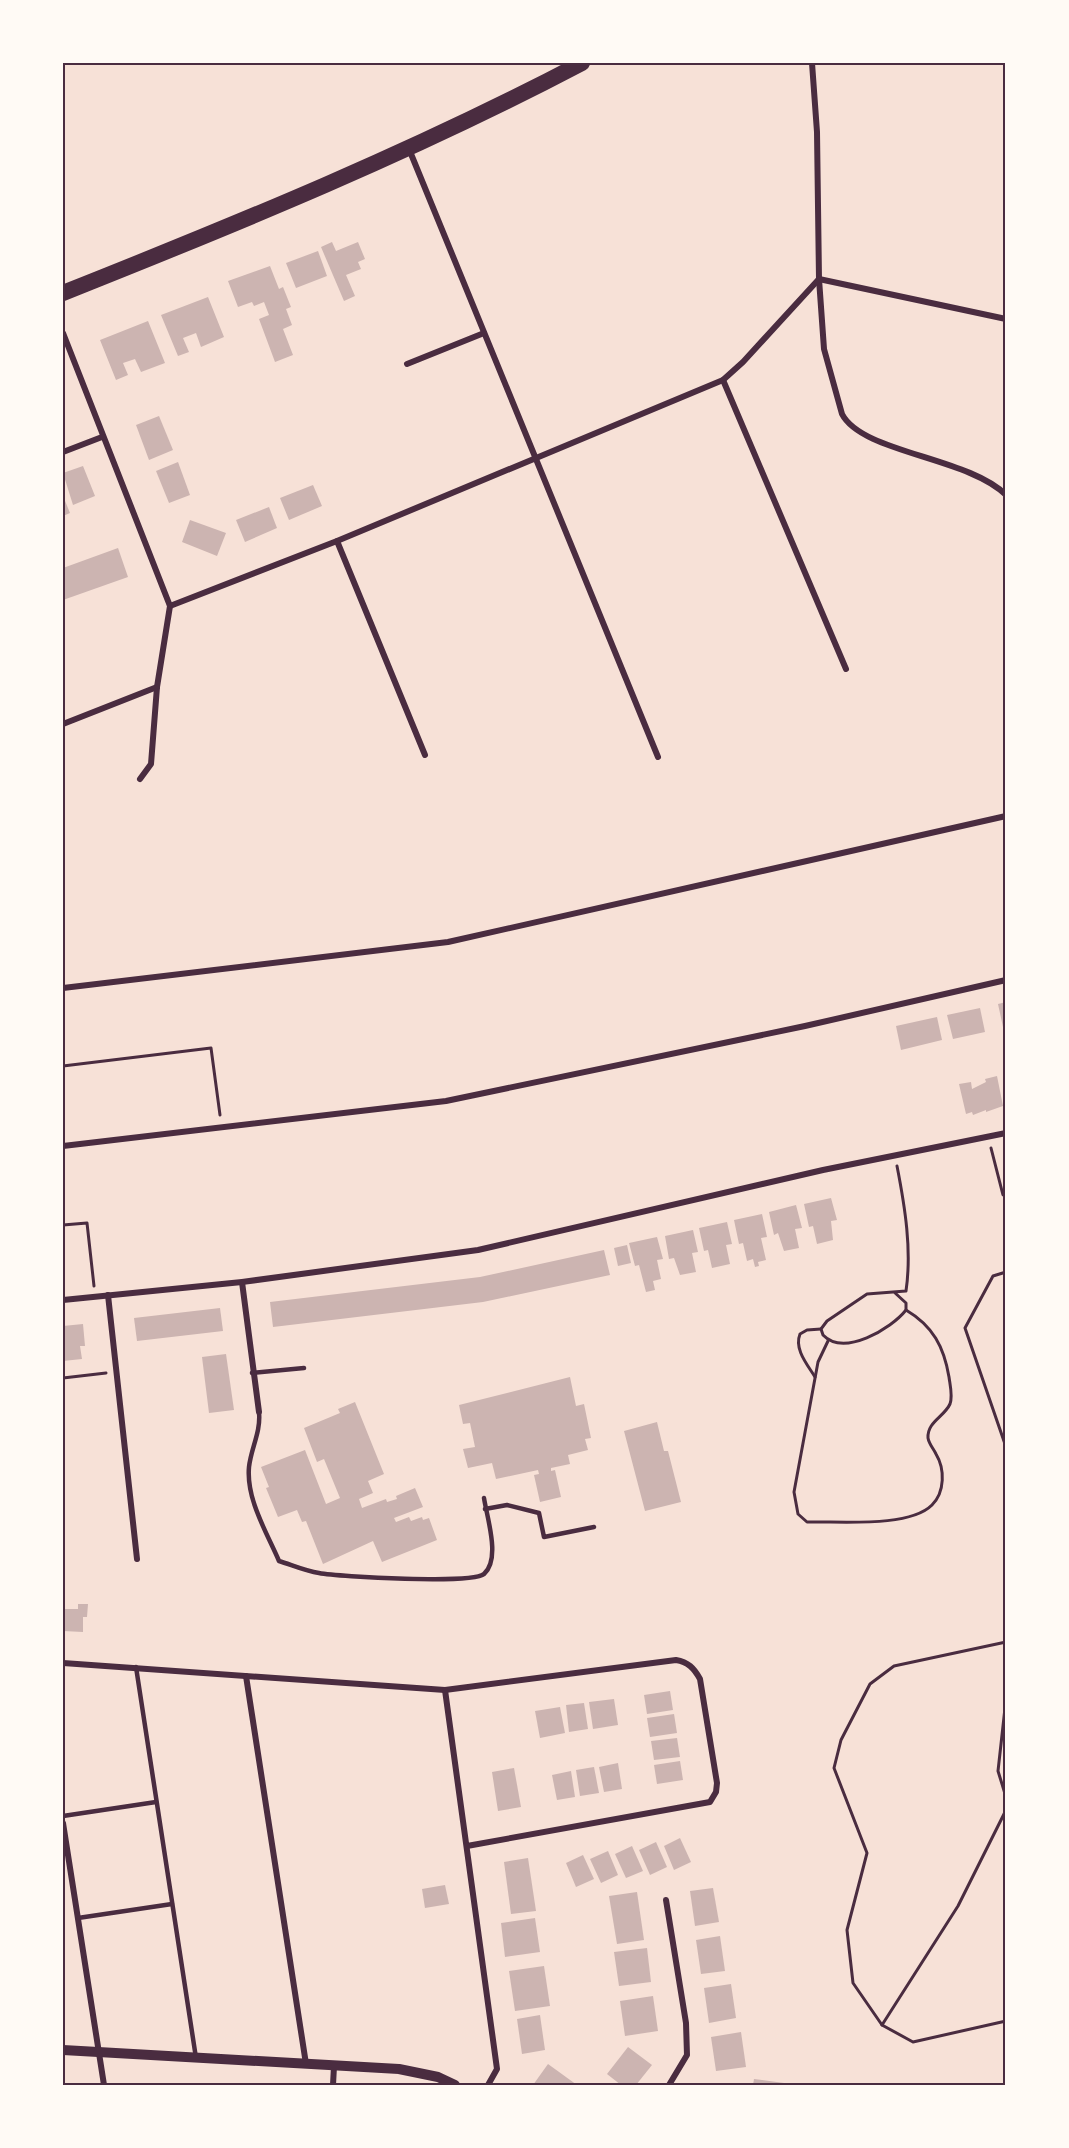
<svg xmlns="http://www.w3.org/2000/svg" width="1069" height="2148" viewBox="0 0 1069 2148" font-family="'Zilla Slab',serif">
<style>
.building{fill:#ccb4b1}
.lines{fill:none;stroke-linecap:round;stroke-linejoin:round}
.path{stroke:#4a2c40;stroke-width:3}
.service{stroke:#4a2c40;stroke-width:4.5}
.minor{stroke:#4a2c40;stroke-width:6}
.tertiary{stroke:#4a2c40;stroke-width:10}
.trunk{stroke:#4a2c40;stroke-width:16}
.neatline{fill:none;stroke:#4a2c40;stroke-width:2}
</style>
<rect width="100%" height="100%" fill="#f7e1d7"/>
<g class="building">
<path d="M 332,242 L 336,251 L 358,242 L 365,259 L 358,262 L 361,269 L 346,275 L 355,296 L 344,301 L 321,247 Z"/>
<path d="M 318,251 L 327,276 L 296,288 L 286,263 Z"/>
<path d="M 270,266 L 279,289 L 283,287 L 291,307 L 286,309 L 292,325 L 283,329 L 293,355 L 275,362 L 259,319 L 269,315 L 264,302 L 254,306 L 252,302 L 238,307 L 228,281 Z"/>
<path d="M 208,297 L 224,337 L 201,347 L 196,333 L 183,338 L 189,352 L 178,356 L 161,315 Z"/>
<path d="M 148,321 L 165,363 L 141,372 L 135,359 L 123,363 L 128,375 L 116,380 L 100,340 Z"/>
<path d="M 159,416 L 173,450 L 149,460 L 136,425 Z"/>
<path d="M 178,462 L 190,495 L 169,503 L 156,471 Z"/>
<path d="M 83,466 L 95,496 L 73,505 L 63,473 Z"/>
<path d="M 313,485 L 322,506 L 289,520 L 280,498 Z"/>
<path d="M 63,496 L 70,513 L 63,516 Z"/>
<path d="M 269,507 L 277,528 L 245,542 L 236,520 Z"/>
<path d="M 190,520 L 226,533 L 217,556 L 182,542 Z"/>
<path d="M 118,548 L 128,577 L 63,600 L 63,568 Z"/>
<path d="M 1006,1002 L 1006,1027 L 1003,1027 L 998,1004 Z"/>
<path d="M 980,1008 L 985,1032 L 953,1039 L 947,1015 Z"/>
<path d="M 937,1017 L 942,1040 L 901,1050 L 896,1026 Z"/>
<path d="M 997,1076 L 1003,1106 L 986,1112 L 986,1110 L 973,1115 L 972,1112 L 966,1114 L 959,1084 L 971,1082 L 972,1089 L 986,1082 L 985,1079 Z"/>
<path d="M 831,1198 L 837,1220 L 831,1221 L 833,1240 L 817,1244 L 813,1226 L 809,1227 L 804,1204 Z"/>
<path d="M 796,1205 L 802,1228 L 795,1229 L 799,1248 L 784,1251 L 778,1233 L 774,1235 L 769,1212 Z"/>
<path d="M 762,1214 L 767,1237 L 761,1238 L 766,1260 L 758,1262 L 759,1266 L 755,1267 L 753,1259 L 747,1261 L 743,1243 L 739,1244 L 734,1220 Z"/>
<path d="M 727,1222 L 732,1244 L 726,1245 L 730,1264 L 712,1268 L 708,1250 L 704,1251 L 699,1228 Z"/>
<path d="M 693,1230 L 698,1252 L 692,1253 L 696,1272 L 680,1275 L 674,1258 L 669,1259 L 665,1236 Z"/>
<path d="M 657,1237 L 663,1259 L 657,1260 L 661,1279 L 653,1281 L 655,1290 L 646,1292 L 639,1265 L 635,1266 L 629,1243 Z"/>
<path d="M 627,1245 L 631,1263 L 618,1266 L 614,1248 Z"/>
<path d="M 604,1250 L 610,1275 L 483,1302 L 273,1327 L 270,1302 L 480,1277 Z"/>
<path d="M 220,1308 L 223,1331 L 137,1341 L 134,1318 Z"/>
<path d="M 83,1324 L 85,1346 L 80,1346 L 82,1359 L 63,1361 L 63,1326 Z"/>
<path d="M 226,1354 L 234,1410 L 209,1413 L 202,1357 Z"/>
<path d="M 570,1377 L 576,1406 L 584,1404 L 591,1438 L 585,1439 L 588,1450 L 568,1455 L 570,1464 L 551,1468 L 551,1471 L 555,1470 L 561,1497 L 540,1502 L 534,1475 L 539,1474 L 538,1470 L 496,1479 L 492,1463 L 468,1468 L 463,1449 L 475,1447 L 470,1423 L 463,1424 L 459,1405 Z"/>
<path d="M 355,1402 L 384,1474 L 368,1481 L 373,1493 L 359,1499 L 362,1508 L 386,1499 L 387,1502 L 397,1499 L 396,1496 L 415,1488 L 423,1507 L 394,1518 L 396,1522 L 409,1517 L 411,1521 L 422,1517 L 423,1520 L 429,1518 L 437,1540 L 382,1562 L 373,1541 L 323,1564 L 306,1521 L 302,1522 L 297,1510 L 278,1517 L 266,1488 L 269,1487 L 261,1467 L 305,1450 L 326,1504 L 340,1498 L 324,1459 L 317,1462 L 304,1428 L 340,1413 L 338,1409 Z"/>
<path d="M 657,1422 L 664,1451 L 668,1451 L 681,1502 L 645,1511 L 624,1431 Z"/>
<path d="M 78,1604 L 88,1604 L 87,1617 L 83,1617 L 83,1632 L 63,1631 L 63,1609 L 78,1609 Z"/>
<path d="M 670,1691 L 673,1710 L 647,1714 L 644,1695 Z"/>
<path d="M 614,1699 L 618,1725 L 593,1729 L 589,1702 Z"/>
<path d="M 584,1703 L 588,1729 L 569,1732 L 566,1705 Z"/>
<path d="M 560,1707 L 565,1733 L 540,1738 L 535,1711 Z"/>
<path d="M 674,1714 L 677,1733 L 650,1737 L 647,1718 Z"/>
<path d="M 677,1738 L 680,1757 L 654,1760 L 651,1741 Z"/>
<path d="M 680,1761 L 683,1780 L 657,1784 L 654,1765 Z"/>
<path d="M 618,1763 L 622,1789 L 604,1792 L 599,1767 Z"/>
<path d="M 594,1767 L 599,1793 L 580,1796 L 576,1770 Z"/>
<path d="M 514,1768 L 521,1807 L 498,1811 L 492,1772 Z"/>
<path d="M 571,1771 L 575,1797 L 557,1800 L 552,1775 Z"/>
<path d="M 680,1838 L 691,1862 L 674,1870 L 664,1846 Z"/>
<path d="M 656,1842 L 667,1867 L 650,1875 L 639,1850 Z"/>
<path d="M 632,1846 L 643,1871 L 626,1878 L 615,1854 Z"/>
<path d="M 608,1851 L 618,1875 L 601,1883 L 590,1859 Z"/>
<path d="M 583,1855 L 594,1879 L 576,1887 L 566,1863 Z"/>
<path d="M 528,1858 L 536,1911 L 511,1914 L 504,1862 Z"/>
<path d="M 445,1885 L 449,1904 L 425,1908 L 422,1889 Z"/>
<path d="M 713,1888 L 719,1922 L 695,1926 L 690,1891 Z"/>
<path d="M 637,1892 L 644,1940 L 617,1944 L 609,1896 Z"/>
<path d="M 535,1918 L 540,1952 L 505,1957 L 501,1923 Z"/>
<path d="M 720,1936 L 725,1971 L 701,1974 L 696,1940 Z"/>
<path d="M 647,1948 L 651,1982 L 619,1986 L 614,1952 Z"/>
<path d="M 544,1966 L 550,2006 L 515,2011 L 509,1971 Z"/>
<path d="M 731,1984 L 736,2018 L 709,2023 L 704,1988 Z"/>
<path d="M 653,1996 L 658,2031 L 625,2036 L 620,2001 Z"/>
<path d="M 540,2015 L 545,2050 L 522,2054 L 517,2019 Z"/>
<path d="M 741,2032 L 746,2067 L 716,2071 L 711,2037 Z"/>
<path d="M 628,2047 L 652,2065 L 636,2085 L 621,2085 L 607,2074 Z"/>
<path d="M 548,2064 L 577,2085 L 533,2085 Z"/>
<path d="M 754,2079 L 784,2083 L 784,2085 L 753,2085 Z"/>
</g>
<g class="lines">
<g class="path">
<path d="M 63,1066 L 211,1048 L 220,1115"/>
<path d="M 991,1148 L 1003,1195 L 1006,1195"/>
<path d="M 63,1225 L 87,1223 L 94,1286"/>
<path d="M 1006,1272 L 993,1276 L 965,1328 L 1006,1447"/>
<path d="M 894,1292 L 906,1303 L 906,1310 C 891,1329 844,1357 823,1335 L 821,1329 L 827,1321 L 867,1294 L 906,1291 C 912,1250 905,1207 897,1166"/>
<path d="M 828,1341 L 818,1362 L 794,1492 L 798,1514 L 807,1522 C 839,1521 909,1528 932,1505 C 945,1492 945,1469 936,1454 C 933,1448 929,1444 928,1438 C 927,1422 944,1417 950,1404 C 953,1396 950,1385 949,1377 C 944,1347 933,1326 906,1310"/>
<path d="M 815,1377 C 807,1364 794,1349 800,1334 L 807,1330 L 821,1329"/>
<path d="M 63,1378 L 106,1373"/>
<path d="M 1006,1642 L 894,1666 L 870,1684 L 841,1740 L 834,1768 L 867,1853 L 847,1930 L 853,1983 L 882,2025 L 913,2042 L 1006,2021"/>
<path d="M 1006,1699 L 998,1771 L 1006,1797"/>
<path d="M 882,2025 L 958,1906 L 1006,1810"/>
</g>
<g class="service">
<path d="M 252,1373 L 304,1368"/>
<path d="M 259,1412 C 261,1432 251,1448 249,1467 C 246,1499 267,1533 279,1561 C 292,1565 305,1571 319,1573 C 339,1577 473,1584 484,1574 C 501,1559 487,1518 484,1498"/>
<path d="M 485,1509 L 507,1505 L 539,1513 L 544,1537 L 594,1527"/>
<path d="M 136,1667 L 196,2058"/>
<path d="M 63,1816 L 156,1802"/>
<path d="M 78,1918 L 172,1904"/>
</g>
<g class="minor">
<path d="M 812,63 L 817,132 L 819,279 L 824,349 L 842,414 C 862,453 968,457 1006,495"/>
<path d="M 409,149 L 658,757"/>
<path d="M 63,333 L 170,606 L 157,687 L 151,764 L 140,779"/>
<path d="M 407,364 L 484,333"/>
<path d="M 723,380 L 846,669"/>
<path d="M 63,452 L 102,437"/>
<path d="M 337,541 L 425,755"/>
<path d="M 170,606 L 337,541 L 723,380 L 743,362 L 819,279 L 1006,319"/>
<path d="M 63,724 L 157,687"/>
<path d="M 63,988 L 448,942 L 1006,816"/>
<path d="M 63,1146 L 446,1101 L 805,1026 L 1006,980"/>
<path d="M 242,1282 L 259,1412"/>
<path d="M 108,1295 L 137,1559"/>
<path d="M 63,1300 L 242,1282 L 478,1250 L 823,1170 L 1006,1133"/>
<path d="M 63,1663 L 445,1690 L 676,1660 C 688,1662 694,1668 700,1679 L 717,1783 L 716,1792 L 710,1802 L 467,1846"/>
<path d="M 246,1676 L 306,2064"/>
<path d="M 445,1690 L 497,2069 L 488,2085"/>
<path d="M 63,1823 L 104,2085"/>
<path d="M 666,1900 L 686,2023 L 687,2055 L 669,2085"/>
<path d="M 333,2085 L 334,2066"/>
</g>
<path class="tertiary" d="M 63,2050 L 399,2069 L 438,2077 L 455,2085"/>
<path class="trunk" d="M 63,293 C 239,223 415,151 582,63"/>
</g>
<rect width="1069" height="2148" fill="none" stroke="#fffaf5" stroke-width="129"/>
<rect x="64" y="64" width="940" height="2020" class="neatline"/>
</svg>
